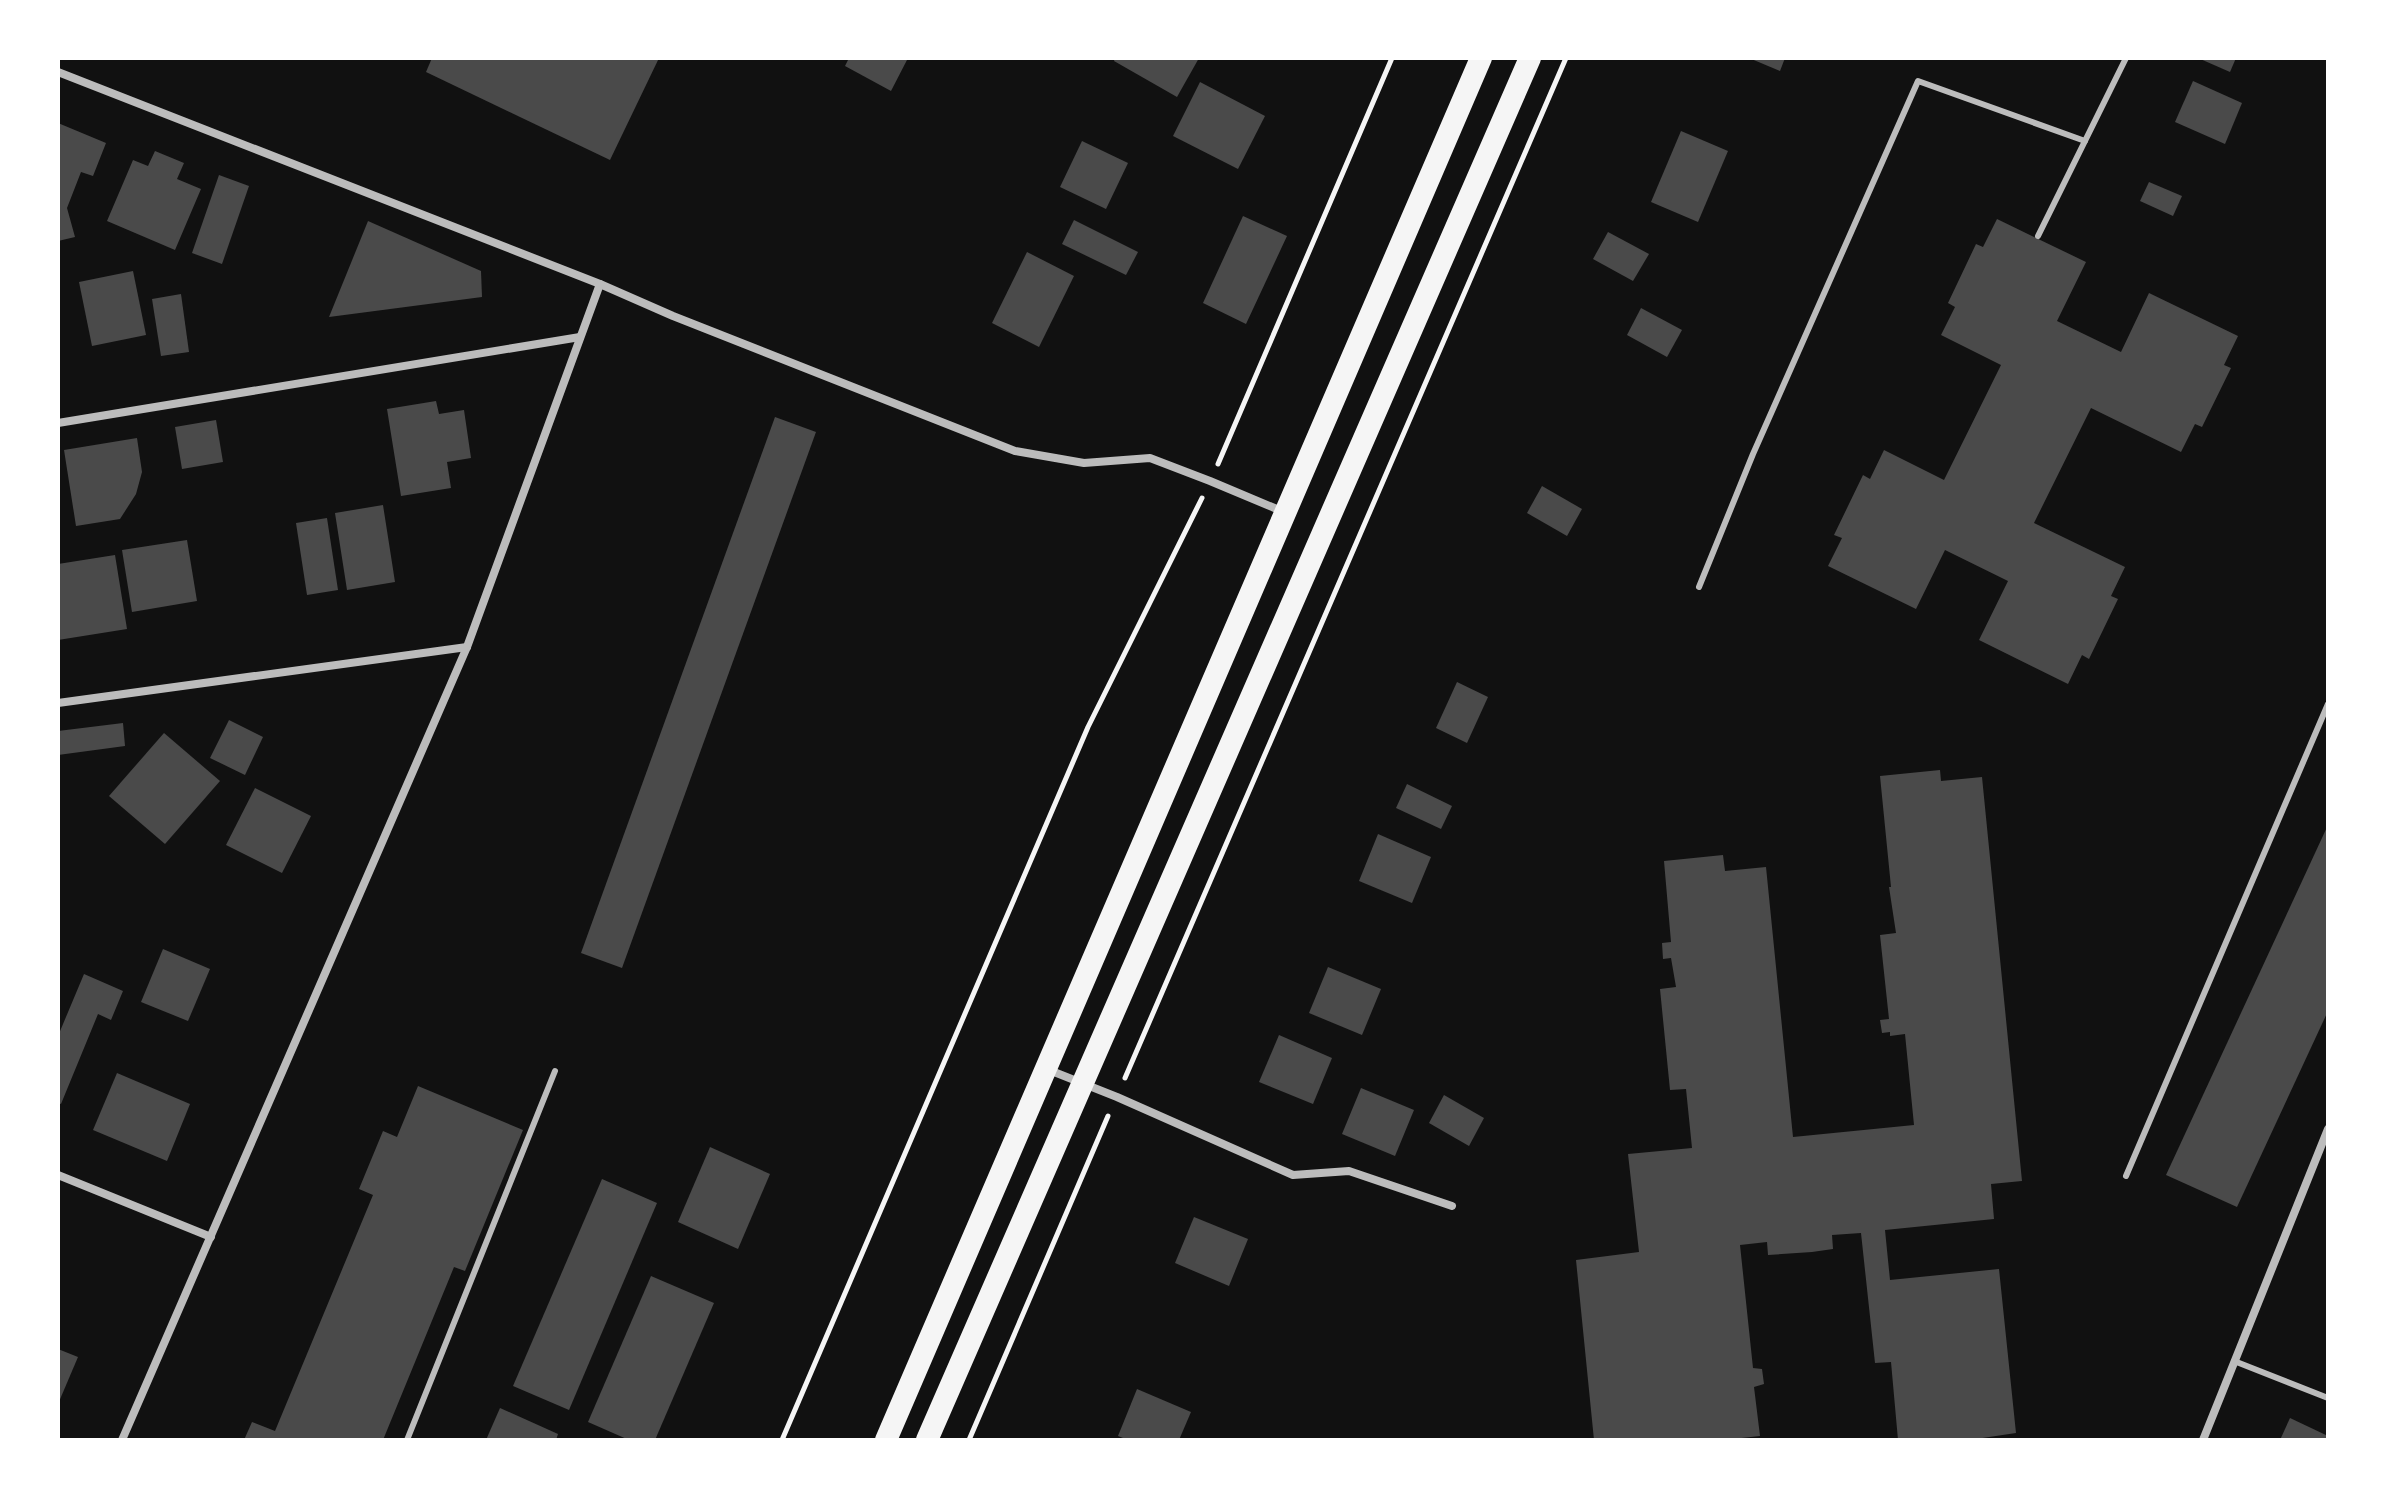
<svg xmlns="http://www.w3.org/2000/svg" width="2386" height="1498" viewBox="0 0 2386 1498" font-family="'Nunito Sans',sans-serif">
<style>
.building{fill:#4a4a4a}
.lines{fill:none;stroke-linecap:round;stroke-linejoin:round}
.path{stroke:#f5f5f5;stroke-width:5}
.service{stroke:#bcbcbc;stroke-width:6}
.minor{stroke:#bcbcbc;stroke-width:8}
.trunk{stroke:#f5f5f5;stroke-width:22}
</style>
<rect width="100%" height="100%" fill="#111"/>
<g class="building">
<path d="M 432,58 L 659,58 L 610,160 L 426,72 Z"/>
<path d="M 849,58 L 908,58 L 891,91 L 845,66 Z"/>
<path d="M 1115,58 L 1199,58 L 1177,97 L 1114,61 Z"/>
<path d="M 1749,58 L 1785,58 L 1780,71 Z"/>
<path d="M 2198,58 L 2236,58 L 2230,72 Z"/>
<path d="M 2193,81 L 2242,103 L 2225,144 L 2175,122 Z"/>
<path d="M 1200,82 L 1265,116 L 1238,169 L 1173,136 Z"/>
<path d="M 58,123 L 106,143 L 93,176 L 81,172 L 67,208 L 75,237 L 58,241 Z"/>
<path d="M 1681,131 L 1728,151 L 1698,222 L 1651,202 Z"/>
<path d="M 1082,141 L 1128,163 L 1106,209 L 1060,187 Z"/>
<path d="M 155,151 L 184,163 L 177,179 L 201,189 L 175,250 L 107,221 L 133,160 L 148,166 Z"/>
<path d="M 219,175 L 249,186 L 222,264 L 192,253 Z"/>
<path d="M 2149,182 L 2182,196 L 2173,216 L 2140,201 Z"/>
<path d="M 1243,216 L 1287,236 L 1246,324 L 1203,303 Z"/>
<path d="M 1997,219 L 2086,262 L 2057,321 L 2121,352 L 2149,293 L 2238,336 L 2224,365 L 2231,368 L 2202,427 L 2195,424 L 2181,452 L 2091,408 L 2034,523 L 2125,567 L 2111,596 L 2118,599 L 2089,659 L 2082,655 L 2068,684 L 1979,640 L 2008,581 L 1945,550 L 1916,609 L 1828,566 L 1842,538 L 1834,535 L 1863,475 L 1870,479 L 1884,450 L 1944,480 L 2001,365 L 1941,335 L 1955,307 L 1948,303 L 1976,244 L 1983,247 Z"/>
<path d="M 1074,220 L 1138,252 L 1126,275 L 1062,244 Z"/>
<path d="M 368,221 L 481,271 L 482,297 L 329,317 Z"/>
<path d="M 1608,232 L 1649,254 L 1633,281 L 1593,259 Z"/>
<path d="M 1027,252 L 1074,276 L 1039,347 L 992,323 Z"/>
<path d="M 133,271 L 146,335 L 92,346 L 79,282 Z"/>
<path d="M 181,294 L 189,352 L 161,356 L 152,299 Z"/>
<path d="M 1641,308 L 1682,330 L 1667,357 L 1627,335 Z"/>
<path d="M 436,401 L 439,414 L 464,410 L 471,458 L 447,462 L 451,488 L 401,496 L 387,409 Z"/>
<path d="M 775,417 L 816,432 L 622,968 L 581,953 Z"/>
<path d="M 216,420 L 223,462 L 182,469 L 175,427 Z"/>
<path d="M 137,438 L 142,472 L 136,494 L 120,519 L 76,526 L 64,450 Z"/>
<path d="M 1542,486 L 1582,509 L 1567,536 L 1527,513 Z"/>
<path d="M 383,505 L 395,582 L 347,590 L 335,513 Z"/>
<path d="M 327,518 L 338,590 L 307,595 L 296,523 Z"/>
<path d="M 187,540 L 197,601 L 132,612 L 122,550 Z"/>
<path d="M 115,555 L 127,629 L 58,640 L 58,564 Z"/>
<path d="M 1457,682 L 1488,697 L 1467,743 L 1436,728 Z"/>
<path d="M 229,720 L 263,737 L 245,775 L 210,758 Z"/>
<path d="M 123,723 L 125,746 L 58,755 L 58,731 Z"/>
<path d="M 164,733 L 220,781 L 165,844 L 109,796 Z"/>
<path d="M 1940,770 L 1941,781 L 1982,777 L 2022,1181 L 1991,1184 L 1994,1219 L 1885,1230 L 1890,1280 L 1999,1269 L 2016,1433 L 1969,1440 L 1898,1440 L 1891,1362 L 1875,1363 L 1861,1233 L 1832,1235 L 1833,1249 L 1812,1252 L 1768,1255 L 1767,1242 L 1740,1245 L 1753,1368 L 1762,1369 L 1764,1384 L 1754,1387 L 1760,1436 L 1723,1440 L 1594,1440 L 1576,1260 L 1639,1252 L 1628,1154 L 1692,1148 L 1686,1089 L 1670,1090 L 1660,989 L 1676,987 L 1671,958 L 1663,959 L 1662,943 L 1671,942 L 1664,861 L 1723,855 L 1725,871 L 1766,867 L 1793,1137 L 1914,1125 L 1905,1034 L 1890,1036 L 1890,1032 L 1882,1033 L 1880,1020 L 1889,1019 L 1880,935 L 1896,933 L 1889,887 L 1891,887 L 1880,776 Z"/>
<path d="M 1407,784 L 1452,806 L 1441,829 L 1396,808 Z"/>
<path d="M 255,788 L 311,816 L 282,873 L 226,845 Z"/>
<path d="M 2328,825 L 2328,1011 L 2237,1207 L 2166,1175 Z"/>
<path d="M 1378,834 L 1431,857 L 1412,903 L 1359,881 Z"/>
<path d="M 163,949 L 210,969 L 188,1021 L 141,1002 Z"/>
<path d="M 1328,967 L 1381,989 L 1362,1035 L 1309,1013 Z"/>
<path d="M 84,974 L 123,991 L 111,1020 L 98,1014 L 61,1104 L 58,1103 L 58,1036 Z"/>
<path d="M 1279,1035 L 1332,1058 L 1313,1104 L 1259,1082 Z"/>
<path d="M 117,1073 L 190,1104 L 167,1161 L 93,1130 Z"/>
<path d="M 418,1086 L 523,1130 L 465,1271 L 454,1267 L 383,1440 L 244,1440 L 252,1422 L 275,1431 L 373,1195 L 359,1189 L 383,1131 L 397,1137 Z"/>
<path d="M 1361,1088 L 1414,1110 L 1395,1156 L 1342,1134 Z"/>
<path d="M 1444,1095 L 1484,1118 L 1469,1146 L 1429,1123 Z"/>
<path d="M 710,1147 L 770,1174 L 738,1249 L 678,1222 Z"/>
<path d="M 602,1179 L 657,1203 L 569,1410 L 513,1386 Z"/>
<path d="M 1194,1217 L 1248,1239 L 1229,1286 L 1175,1263 Z"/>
<path d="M 651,1276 L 714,1303 L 655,1440 L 629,1440 L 588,1422 Z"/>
<path d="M 58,1349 L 78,1357 L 58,1404 Z"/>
<path d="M 1137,1389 L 1191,1412 L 1179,1440 L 1128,1440 L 1118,1436 Z"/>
<path d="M 500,1408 L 558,1434 L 556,1440 L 486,1440 Z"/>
<path d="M 2290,1418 L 2328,1436 L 2328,1440 L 2280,1440 Z"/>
</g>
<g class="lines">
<g class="path">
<path d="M 1218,464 L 1392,58"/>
<path d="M 1125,1078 L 1566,58"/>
<path d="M 782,1440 L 1088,727 L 1202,498"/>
<path d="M 969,1440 L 1108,1116"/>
</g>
<g class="service">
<path d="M 2038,236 L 2126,58"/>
<path d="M 1699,587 L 1753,454 L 1918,81 L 2085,141"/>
<path d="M 2126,1176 L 2328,704"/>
<path d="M 2234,1361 L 2328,1398"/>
<path d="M 407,1440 L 555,1071"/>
</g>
<g class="minor">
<path d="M 58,72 L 600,284 L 673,316 L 1015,451 L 1084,463 L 1150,458 L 1210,481 L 1284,512"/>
<path d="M 58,423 L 580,337"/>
<path d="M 58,703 L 467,647"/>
<path d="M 1049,1070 L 1117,1097 L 1293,1175 L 1349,1171 L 1452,1206"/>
<path d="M 58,1175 L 211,1237"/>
<path d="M 122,1440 L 467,647 L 600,284"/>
<path d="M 2203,1440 L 2328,1129"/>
</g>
<g class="trunk">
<path d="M 886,1440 L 1481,58"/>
<path d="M 927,1440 L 1530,58"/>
</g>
</g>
<rect width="2386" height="1498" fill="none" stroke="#ffffff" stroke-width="120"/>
</svg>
